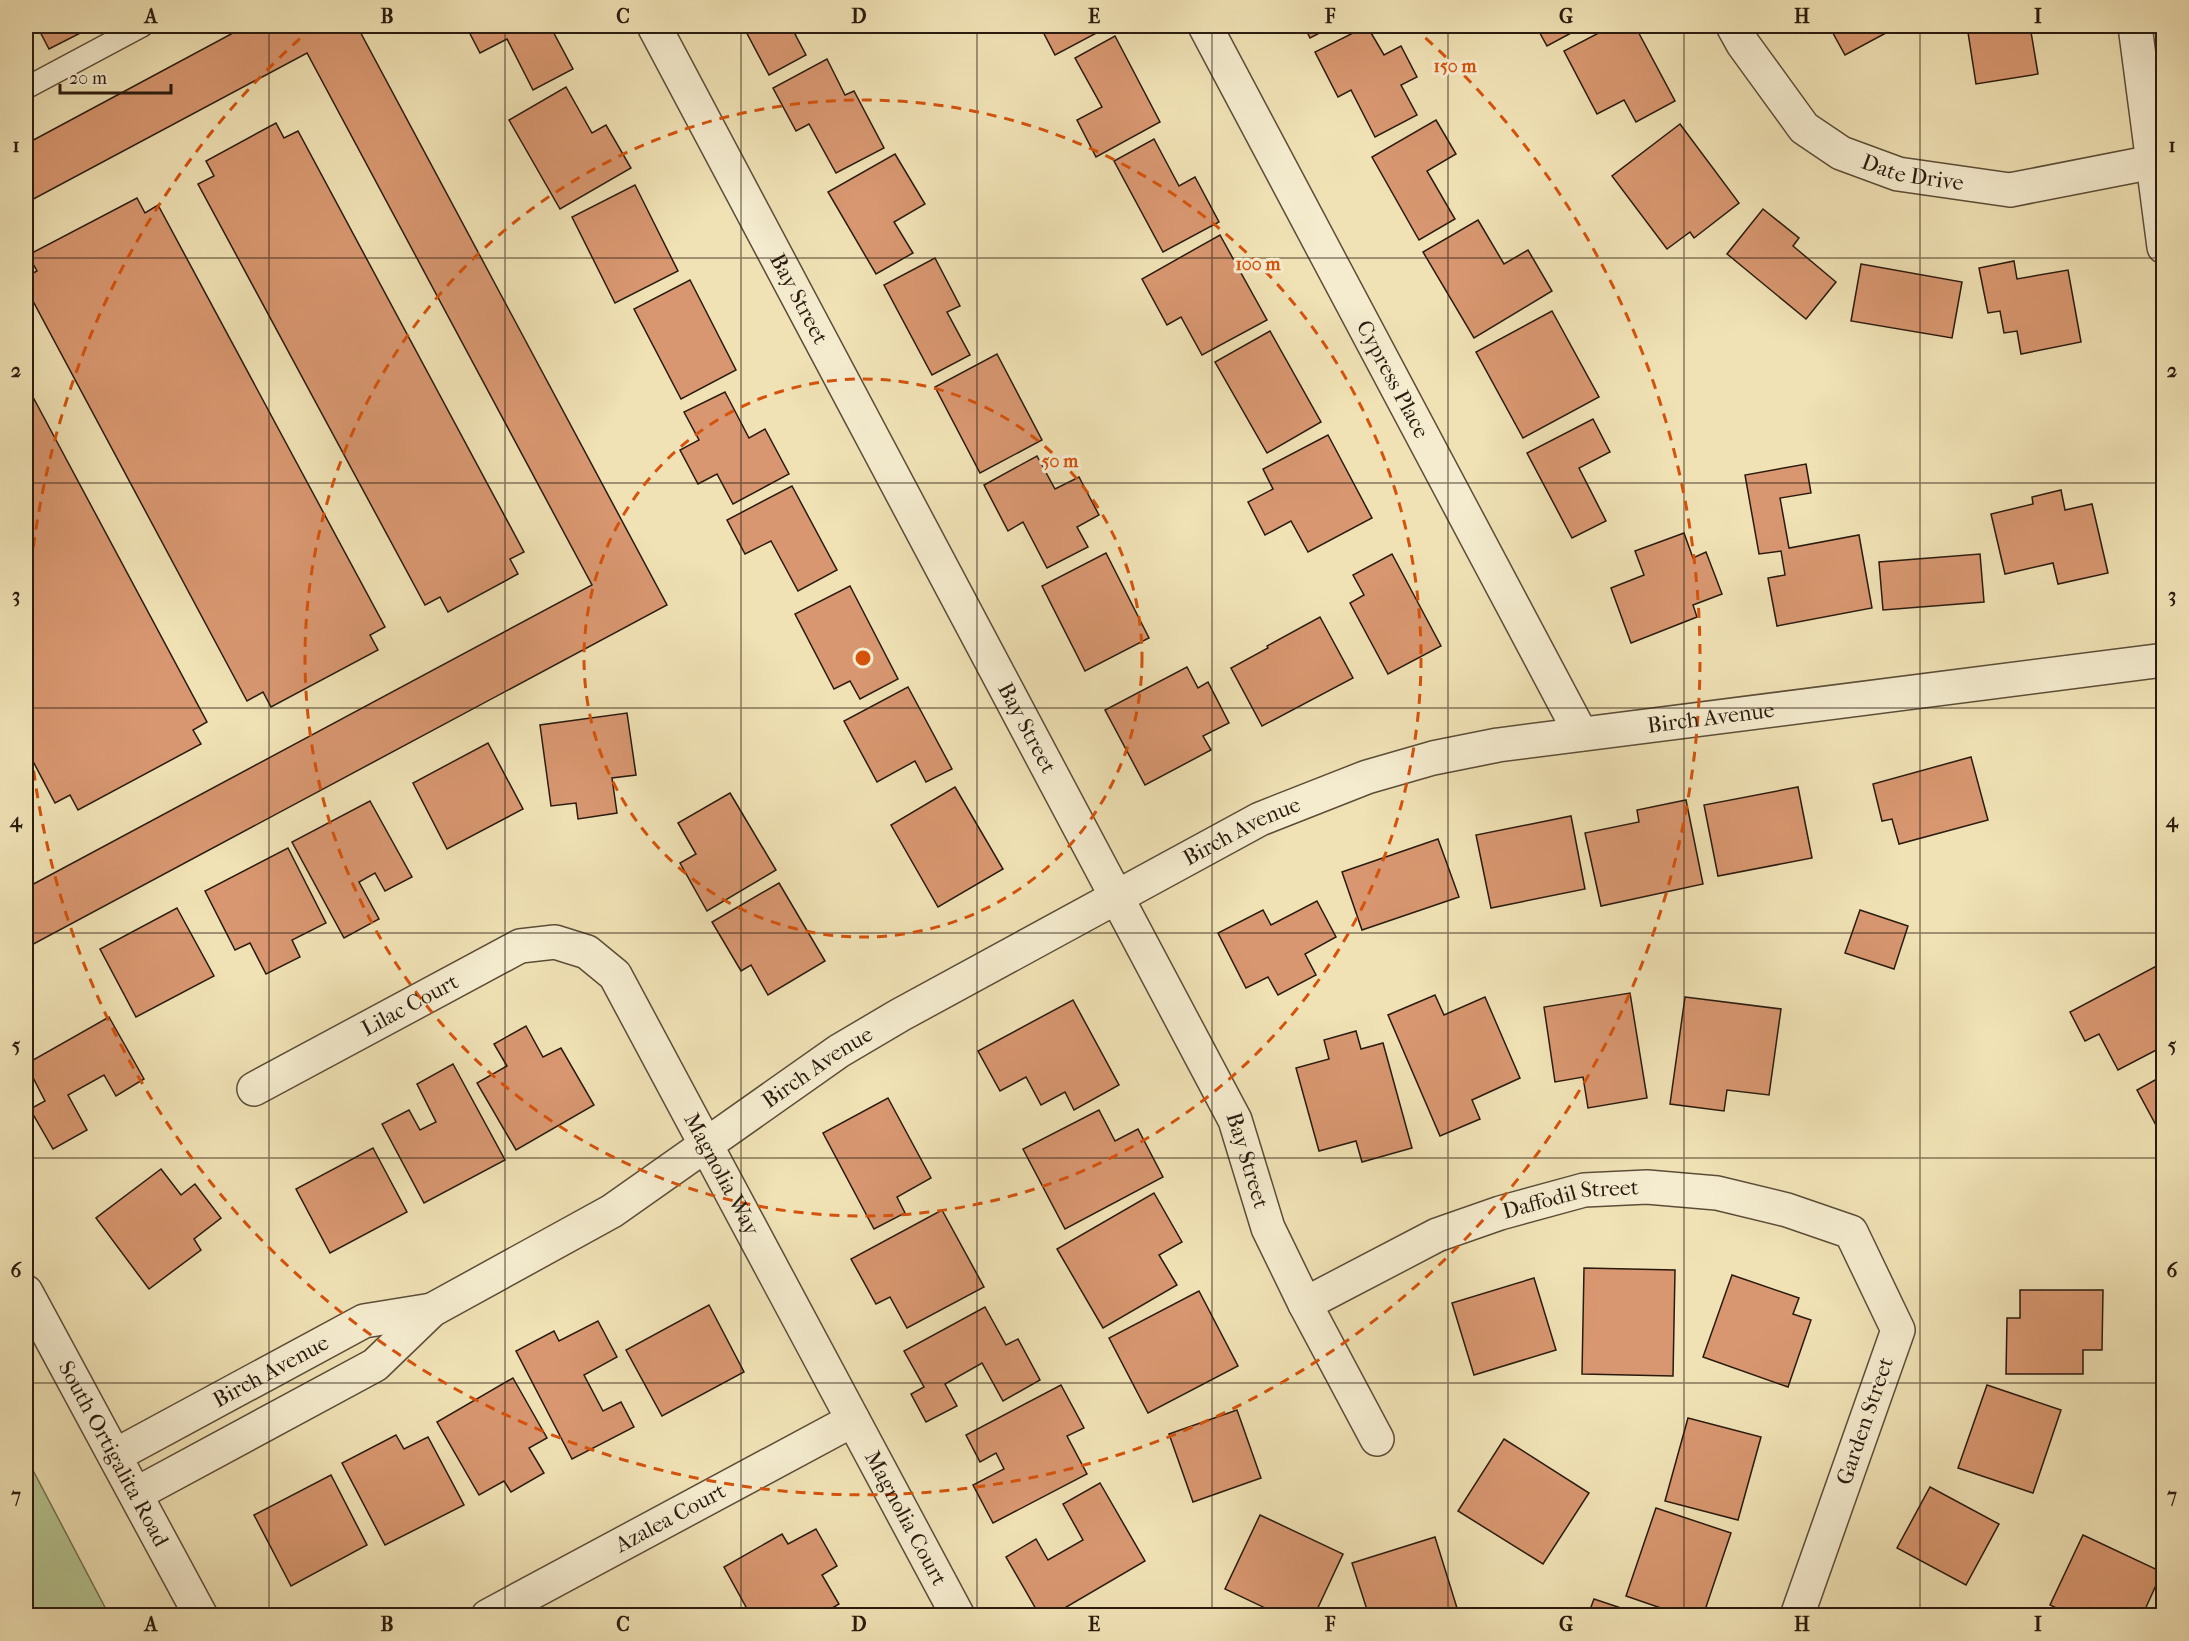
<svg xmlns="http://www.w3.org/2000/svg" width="2189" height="1641" viewBox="0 0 2189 1641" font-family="'IM FELL French Canon',serif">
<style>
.green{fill:#b5c491;stroke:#707050;stroke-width:1.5}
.building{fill:#d89770;stroke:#2a1b0f;stroke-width:1.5}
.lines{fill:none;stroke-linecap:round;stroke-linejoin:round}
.service-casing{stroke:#5c4d38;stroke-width:24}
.minor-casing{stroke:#5c4d38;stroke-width:36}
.tertiary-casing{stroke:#5c4d38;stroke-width:36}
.service{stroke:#f5eccf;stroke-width:21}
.minor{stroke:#f5eccf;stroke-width:33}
.tertiary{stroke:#f5eccf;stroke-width:33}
.grid{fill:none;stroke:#2a1b0f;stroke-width:1.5;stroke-opacity:0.55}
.ring{fill:none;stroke:#d5530c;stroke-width:3;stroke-dasharray:10 8}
.labels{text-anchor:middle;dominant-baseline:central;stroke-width:6;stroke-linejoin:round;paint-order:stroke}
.street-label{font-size:22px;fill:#2a1b0f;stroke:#f5eccf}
.centre{fill:#d5530c;stroke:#f5eccf;stroke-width:3}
.ring-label{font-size:18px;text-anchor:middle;font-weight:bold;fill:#d5530c;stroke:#f5eccf;stroke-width:6;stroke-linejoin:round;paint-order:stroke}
.neatline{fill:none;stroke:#2a1b0f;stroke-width:2}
.grid-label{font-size:20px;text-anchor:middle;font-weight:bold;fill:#2a1b0f}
</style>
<rect width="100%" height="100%" fill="#f0e2b5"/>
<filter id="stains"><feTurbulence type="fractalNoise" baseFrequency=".00333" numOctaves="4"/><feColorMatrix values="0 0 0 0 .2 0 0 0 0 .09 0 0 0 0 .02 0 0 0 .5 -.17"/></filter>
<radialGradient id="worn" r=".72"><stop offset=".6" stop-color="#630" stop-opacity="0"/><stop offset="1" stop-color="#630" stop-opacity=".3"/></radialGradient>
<path class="green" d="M 26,1457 L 109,1615 L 26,1615 Z"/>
<g class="building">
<path d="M 37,26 L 94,26 L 49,49 Z"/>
<path d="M 246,26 L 357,26 L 667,605 L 26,948 L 26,888 L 592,585 L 307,53 L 26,203 L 26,144 Z"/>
<path d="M 466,26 L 550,26 L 573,69 L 533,90 L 507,39 L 480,53 Z"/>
<path d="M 743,26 L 807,26 L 808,27 L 795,34 L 806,55 L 769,75 Z"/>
<path d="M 1040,26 L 1105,26 L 1106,28 L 1055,55 Z"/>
<path d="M 1304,26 L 1333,26 L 1310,38 Z"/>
<path d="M 1367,26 L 1384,55 L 1401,46 L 1417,77 L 1401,85 L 1417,115 L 1375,137 L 1351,90 L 1338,97 L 1315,52 Z"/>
<path d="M 1536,26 L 1584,26 L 1547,46 Z"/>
<path d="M 1612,26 L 1635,26 L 1675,101 L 1636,122 L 1624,100 L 1597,114 L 1564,51 Z"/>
<path d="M 1829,26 L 1896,26 L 1897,27 L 1845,55 Z"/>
<path d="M 1967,26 L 2030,26 L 2038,74 L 1976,84 Z"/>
<path d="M 1115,36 L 1160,122 L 1096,157 L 1077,120 L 1102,107 L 1075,58 Z"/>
<path d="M 827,59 L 845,95 L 854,91 L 884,148 L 836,173 L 809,124 L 796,131 L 773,88 Z"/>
<path d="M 566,87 L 592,133 L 606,125 L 631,168 L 560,209 L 509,120 Z"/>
<path d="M 1436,120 L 1456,154 L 1427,171 L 1455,219 L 1419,240 L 1372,157 Z"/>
<path d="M 276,123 L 284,138 L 298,131 L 524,552 L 510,559 L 518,574 L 448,612 L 440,597 L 425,605 L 198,184 L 214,176 L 206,161 Z"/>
<path d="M 1680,124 L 1739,203 L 1694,238 L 1690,232 L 1667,249 L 1612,176 Z"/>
<path d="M 1154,139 L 1179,186 L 1195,177 L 1219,222 L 1163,252 L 1114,161 Z"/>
<path d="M 895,154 L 925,204 L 894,222 L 913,253 L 876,274 L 828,192 Z"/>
<path d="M 635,185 L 678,271 L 615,303 L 572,217 Z"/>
<path d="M 137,198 L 145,213 L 158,205 L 385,627 L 370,635 L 378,650 L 271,707 L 263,692 L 247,701 L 26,288 L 26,277 L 37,271 L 28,255 Z"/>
<path d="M 1763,209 L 1799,238 L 1793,246 L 1836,282 L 1806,319 L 1727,254 Z"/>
<path d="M 1478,220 L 1504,264 L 1528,250 L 1552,291 L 1474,338 L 1423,252 Z"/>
<path d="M 1220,235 L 1267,320 L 1202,355 L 1181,317 L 1167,325 L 1142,279 Z"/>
<path d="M 935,258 L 960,306 L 947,312 L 970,355 L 932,375 L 884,285 Z"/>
<path d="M 2014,261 L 2017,279 L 2068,270 L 2081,342 L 2021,354 L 2017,331 L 2004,333 L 2000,311 L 1988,313 L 1979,268 Z"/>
<path d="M 1861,264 L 1962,282 L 1952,338 L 1851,321 Z"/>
<path d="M 690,280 L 736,370 L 681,399 L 634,309 Z"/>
<path d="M 1552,311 L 1599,397 L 1523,438 L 1476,352 Z"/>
<path d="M 1270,331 L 1321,422 L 1267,453 L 1215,362 Z"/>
<path d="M 997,354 L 1042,440 L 980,473 L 935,387 Z"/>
<path d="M 26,384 L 207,722 L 193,730 L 201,744 L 78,810 L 70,795 L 55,803 L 26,748 Z"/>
<path d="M 725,392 L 749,438 L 765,429 L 789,474 L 733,504 L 717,474 L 698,484 L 680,450 L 699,440 L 684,412 Z"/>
<path d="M 1593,419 L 1610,452 L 1579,468 L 1606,521 L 1572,538 L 1527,453 Z"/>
<path d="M 1328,435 L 1372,518 L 1308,552 L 1291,521 L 1265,535 L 1248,502 L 1273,489 L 1263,469 Z"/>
<path d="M 1037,456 L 1055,489 L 1079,477 L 1099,515 L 1077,527 L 1088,547 L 1047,568 L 1023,522 L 1008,531 L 984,485 Z"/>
<path d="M 1806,464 L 1811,493 L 1780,498 L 1789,548 L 1859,535 L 1872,608 L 1777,626 L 1768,578 L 1785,575 L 1781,551 L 1759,554 L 1745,475 Z"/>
<path d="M 792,486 L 837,570 L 798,591 L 771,541 L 745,554 L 727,520 Z"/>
<path d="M 2061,490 L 2065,510 L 2092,504 L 2108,573 L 2058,584 L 2053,563 L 2005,574 L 1991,514 L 2033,504 L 2032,497 Z"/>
<path d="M 1684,533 L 1693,558 L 1706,552 L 1722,594 L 1693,605 L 1697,617 L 1631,643 L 1611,588 L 1644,575 L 1635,551 Z"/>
<path d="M 1106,553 L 1149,638 L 1085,671 L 1042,586 Z"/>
<path d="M 1392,554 L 1441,646 L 1388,674 L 1350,603 L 1364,595 L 1353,575 Z"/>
<path d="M 1980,554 L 1984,602 L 1883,610 L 1879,562 Z"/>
<path d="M 850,586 L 898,679 L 860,699 L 850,681 L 834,689 L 795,614 Z"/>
<path d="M 1320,617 L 1353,678 L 1262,726 L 1231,668 L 1268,648 L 1267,646 Z"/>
<path d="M 1187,667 L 1198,688 L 1208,682 L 1229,723 L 1203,736 L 1211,750 L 1145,785 L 1105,710 Z"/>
<path d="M 908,687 L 952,769 L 926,782 L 915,761 L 877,782 L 844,721 Z"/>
<path d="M 627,713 L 636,775 L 612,778 L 617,813 L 578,819 L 576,803 L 551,806 L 540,725 Z"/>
<path d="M 488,743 L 523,809 L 447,849 L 413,783 Z"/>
<path d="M 1971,757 L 1988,820 L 1899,844 L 1892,819 L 1882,821 L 1873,784 Z"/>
<path d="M 955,787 L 1003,869 L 938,907 L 891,825 Z"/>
<path d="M 1798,787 L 1812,858 L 1718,876 L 1704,805 Z"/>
<path d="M 730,793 L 776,870 L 707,911 L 680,863 L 696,854 L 678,823 Z"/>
<path d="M 1686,800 L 1703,884 L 1601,906 L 1585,833 L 1639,822 L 1637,810 Z"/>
<path d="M 370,801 L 412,877 L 385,891 L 375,873 L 359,882 L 379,919 L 344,938 L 292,842 Z"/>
<path d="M 1571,816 L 1585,889 L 1491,908 L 1476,835 Z"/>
<path d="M 1438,839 L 1459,897 L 1362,930 L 1342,872 Z"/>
<path d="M 288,848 L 326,923 L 292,940 L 300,957 L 266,974 L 250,943 L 235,950 L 205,891 Z"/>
<path d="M 779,883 L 825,961 L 768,995 L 751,965 L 741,971 L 712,922 Z"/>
<path d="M 1317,901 L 1336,937 L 1305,954 L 1316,975 L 1278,995 L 1268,977 L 1246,988 L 1218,933 L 1263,910 L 1271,925 Z"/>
<path d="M 177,908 L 214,976 L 136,1017 L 100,949 Z"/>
<path d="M 1860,910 L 1908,926 L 1894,969 L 1845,953 Z"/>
<path d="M 2164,962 L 2164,1046 L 2118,1070 L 2099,1034 L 2085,1041 L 2070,1012 Z"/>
<path d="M 1630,993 L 1647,1098 L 1588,1108 L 1583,1077 L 1555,1082 L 1544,1007 Z"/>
<path d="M 1435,995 L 1444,1015 L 1485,997 L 1520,1078 L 1472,1100 L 1480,1119 L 1440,1136 L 1388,1015 Z"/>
<path d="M 1685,997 L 1781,1009 L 1769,1095 L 1727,1090 L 1724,1111 L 1670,1104 Z"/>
<path d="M 1073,1000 L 1119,1085 L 1074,1110 L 1065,1092 L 1041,1105 L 1026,1077 L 1000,1091 L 978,1051 Z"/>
<path d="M 109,1017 L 144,1079 L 116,1096 L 104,1075 L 68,1095 L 87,1130 L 53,1149 L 30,1109 L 45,1101 L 26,1064 Z"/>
<path d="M 526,1026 L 543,1057 L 561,1048 L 594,1105 L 516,1150 L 477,1083 L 507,1066 L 494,1044 Z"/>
<path d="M 1356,1031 L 1361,1049 L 1383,1043 L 1412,1148 L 1362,1162 L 1356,1141 L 1319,1151 L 1296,1068 L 1329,1059 L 1324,1040 Z"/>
<path d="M 453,1064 L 505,1160 L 424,1203 L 382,1124 L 409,1110 L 420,1130 L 436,1122 L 417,1084 Z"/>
<path d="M 2164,1075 L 2164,1140 L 2137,1090 Z"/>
<path d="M 888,1098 L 931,1178 L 897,1197 L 905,1213 L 874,1229 L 823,1133 Z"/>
<path d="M 1099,1110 L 1115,1141 L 1138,1129 L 1163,1177 L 1065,1229 L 1023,1149 Z"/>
<path d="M 373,1148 L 407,1212 L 330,1253 L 296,1189 Z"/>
<path d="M 161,1169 L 181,1195 L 195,1184 L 221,1218 L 194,1239 L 201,1250 L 149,1289 L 96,1218 Z"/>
<path d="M 1154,1193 L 1182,1242 L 1159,1255 L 1177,1285 L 1103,1328 L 1057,1249 Z"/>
<path d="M 942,1210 L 984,1287 L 907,1328 L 890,1297 L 876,1304 L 851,1259 Z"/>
<path d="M 1584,1268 L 1675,1270 L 1673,1376 L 1582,1374 Z"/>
<path d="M 1732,1275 L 1799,1298 L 1793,1314 L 1811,1320 L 1788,1387 L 1703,1357 Z"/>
<path d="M 1534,1278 L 1556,1350 L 1474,1375 L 1452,1303 Z"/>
<path d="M 2020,1290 L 2103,1290 L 2102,1350 L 2083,1350 L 2083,1374 L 2006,1374 L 2007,1318 L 2020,1318 Z"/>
<path d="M 1199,1291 L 1238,1366 L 1148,1413 L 1109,1338 Z"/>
<path d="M 709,1305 L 744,1372 L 662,1416 L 626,1350 Z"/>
<path d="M 985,1307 L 1006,1345 L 1018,1339 L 1040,1380 L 1003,1401 L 982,1363 L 945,1384 L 957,1406 L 926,1422 L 911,1394 L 924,1387 L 904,1351 Z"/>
<path d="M 598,1321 L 617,1357 L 584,1375 L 603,1411 L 621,1402 L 634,1427 L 572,1459 L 516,1351 L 554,1331 L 559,1341 Z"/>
<path d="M 513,1378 L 547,1438 L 529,1448 L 544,1473 L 511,1492 L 504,1481 L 479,1495 L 437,1422 Z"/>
<path d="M 1061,1385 L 1084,1428 L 1067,1436 L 1087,1474 L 993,1523 L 973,1485 L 1004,1469 L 996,1453 L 980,1462 L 966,1435 Z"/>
<path d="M 1987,1385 L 2061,1410 L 2033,1493 L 1958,1468 Z"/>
<path d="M 1237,1410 L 1261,1478 L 1193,1502 L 1169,1434 Z"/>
<path d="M 1688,1418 L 1761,1437 L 1738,1520 L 1665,1501 Z"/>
<path d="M 396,1435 L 404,1449 L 428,1437 L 464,1505 L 385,1545 L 342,1463 Z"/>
<path d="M 1504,1439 L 1589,1493 L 1543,1564 L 1458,1511 Z"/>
<path d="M 331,1475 L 367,1545 L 291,1586 L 254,1515 Z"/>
<path d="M 1100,1483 L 1145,1561 L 1051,1616 L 1040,1616 L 1006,1557 L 1036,1539 L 1048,1560 L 1083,1540 L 1063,1504 Z"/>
<path d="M 1930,1487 L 1999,1524 L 1966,1585 L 1897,1548 Z"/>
<path d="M 1656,1508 L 1731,1533 L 1703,1616 L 1684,1616 L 1626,1596 Z"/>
<path d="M 1260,1515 L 1343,1554 L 1314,1616 L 1282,1616 L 1225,1589 Z"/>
<path d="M 816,1529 L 837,1566 L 822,1575 L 839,1604 L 819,1616 L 751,1616 L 724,1567 L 782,1534 L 788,1544 Z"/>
<path d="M 2083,1535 L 2162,1572 L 2142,1616 L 2073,1616 L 2050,1605 Z"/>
<path d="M 1435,1537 L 1457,1608 L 1432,1616 L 1369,1616 L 1352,1563 Z"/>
<path d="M 1594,1599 L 1645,1616 L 1565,1616 L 1568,1608 L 1588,1615 Z"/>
</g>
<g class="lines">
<g class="service-casing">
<path id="service" d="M 26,88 L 142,26"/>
</g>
<g class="minor-casing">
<g id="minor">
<path id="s1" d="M 654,26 L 1235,1120 L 1268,1228 L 1305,1304 L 1377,1439"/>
<path id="s2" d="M 1205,26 L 1581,734"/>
<path id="s3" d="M 1733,26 L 1743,44 L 1804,128 L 1841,153 L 1898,174 L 2010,190 L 2153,162"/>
<path id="s4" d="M 254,1089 L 520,946 L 555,942 L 587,952 L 615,975 L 958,1616"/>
<path id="s5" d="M 1305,1304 L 1437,1235 L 1500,1213 L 1584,1190 L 1647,1187 L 1717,1193 L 1787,1210 L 1851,1232 L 1898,1330 L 1797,1616"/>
<path id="s6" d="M 116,1455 L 364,1321 L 432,1310"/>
<path id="s7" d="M 136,1494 L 375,1365 L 432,1310 L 612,1211 L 839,1051 L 900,1015 L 1260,819 L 1367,777 L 1433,758 L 1498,745 L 2164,660"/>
<path id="s8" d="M 488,1616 L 853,1420"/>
</g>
</g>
<g class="tertiary-casing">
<g id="tertiary">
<path d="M 2135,26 L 2164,247"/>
<path id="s9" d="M 26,1292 L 201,1616"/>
</g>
</g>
<use href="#service" class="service"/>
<use href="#minor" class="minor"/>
<use href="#tertiary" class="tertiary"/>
</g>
<path class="grid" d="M 269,26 L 269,1616M 505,26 L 505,1616M 741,26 L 741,1616M 977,26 L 977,1616M 1212,26 L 1212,1616M 1448,26 L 1448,1616M 1684,26 L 1684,1616M 1920,26 L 1920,1616M 26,258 L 2164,258M 26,483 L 2164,483M 26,708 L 2164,708M 26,933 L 2164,933M 26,1158 L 2164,1158M 26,1383 L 2164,1383"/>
<g class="ring">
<circle cx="863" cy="658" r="279"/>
<circle cx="863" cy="658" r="558"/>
<path d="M1412 26A837 837 0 1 1 314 26"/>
</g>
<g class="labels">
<g class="street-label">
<text stroke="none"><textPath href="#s3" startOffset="244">Date Drive</textPath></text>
<text stroke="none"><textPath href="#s1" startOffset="309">Bay Street</textPath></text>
<text stroke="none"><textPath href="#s2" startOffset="400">Cypress Place</textPath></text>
<text stroke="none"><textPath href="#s7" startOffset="1779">Birch Avenue</textPath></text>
<text stroke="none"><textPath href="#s1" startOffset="795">Bay Street</textPath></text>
<text stroke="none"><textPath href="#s7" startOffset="1293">Birch Avenue</textPath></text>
<text stroke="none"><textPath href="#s4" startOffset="177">Lilac Court</textPath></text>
<text stroke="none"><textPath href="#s7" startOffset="807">Birch Avenue</textPath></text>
<text stroke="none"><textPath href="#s1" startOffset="1281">Bay Street</textPath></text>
<text stroke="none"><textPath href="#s4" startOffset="633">Magnolia Way</textPath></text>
<text stroke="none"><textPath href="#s5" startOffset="288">Daffodil Street</textPath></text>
<text stroke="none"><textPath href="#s6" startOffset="176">Birch Avenue</textPath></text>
<text transform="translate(1865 1421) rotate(-71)">Garden Street</text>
<text stroke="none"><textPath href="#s9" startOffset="184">South Ortigalita Road</textPath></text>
<text stroke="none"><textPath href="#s8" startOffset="207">Azalea Court</textPath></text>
<text stroke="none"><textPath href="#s4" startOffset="1023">Magnolia Court</textPath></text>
</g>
</g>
<circle cx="863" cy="658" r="9" class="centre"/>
<g class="ring-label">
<text x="1455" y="72">150 m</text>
<text x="1258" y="270">100 m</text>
<text x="1060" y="467">50 m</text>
</g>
<rect width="2189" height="1641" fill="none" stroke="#f0e2b5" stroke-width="66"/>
<path d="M60 84v9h111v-9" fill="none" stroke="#2a1b0f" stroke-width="3"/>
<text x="69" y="84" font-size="18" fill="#2a1b0f" stroke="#f5eccf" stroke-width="4.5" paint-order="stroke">20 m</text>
<rect x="33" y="33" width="2123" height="1575" class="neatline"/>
<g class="grid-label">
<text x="151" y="23">A</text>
<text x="387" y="23">B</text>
<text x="623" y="23">C</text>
<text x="859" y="23">D</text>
<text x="1094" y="23">E</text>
<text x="1330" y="23">F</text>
<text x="1566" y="23">G</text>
<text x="1802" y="23">H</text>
<text x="2038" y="23">I</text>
<text x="16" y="152">1</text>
<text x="2172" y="152">1</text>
<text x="16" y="377">2</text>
<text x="2172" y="377">2</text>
<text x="16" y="602">3</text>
<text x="2172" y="602">3</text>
<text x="16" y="827">4</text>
<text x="2172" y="827">4</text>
<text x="16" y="1052">5</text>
<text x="2172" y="1052">5</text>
<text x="16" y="1277">6</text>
<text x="2172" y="1277">6</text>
<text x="16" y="1502">7</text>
<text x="2172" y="1502">7</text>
<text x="151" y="1631">A</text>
<text x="387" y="1631">B</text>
<text x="623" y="1631">C</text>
<text x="859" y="1631">D</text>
<text x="1094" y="1631">E</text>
<text x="1330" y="1631">F</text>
<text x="1566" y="1631">G</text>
<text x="1802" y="1631">H</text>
<text x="2038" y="1631">I</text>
</g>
<rect width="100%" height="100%" filter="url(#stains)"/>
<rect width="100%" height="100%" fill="url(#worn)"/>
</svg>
